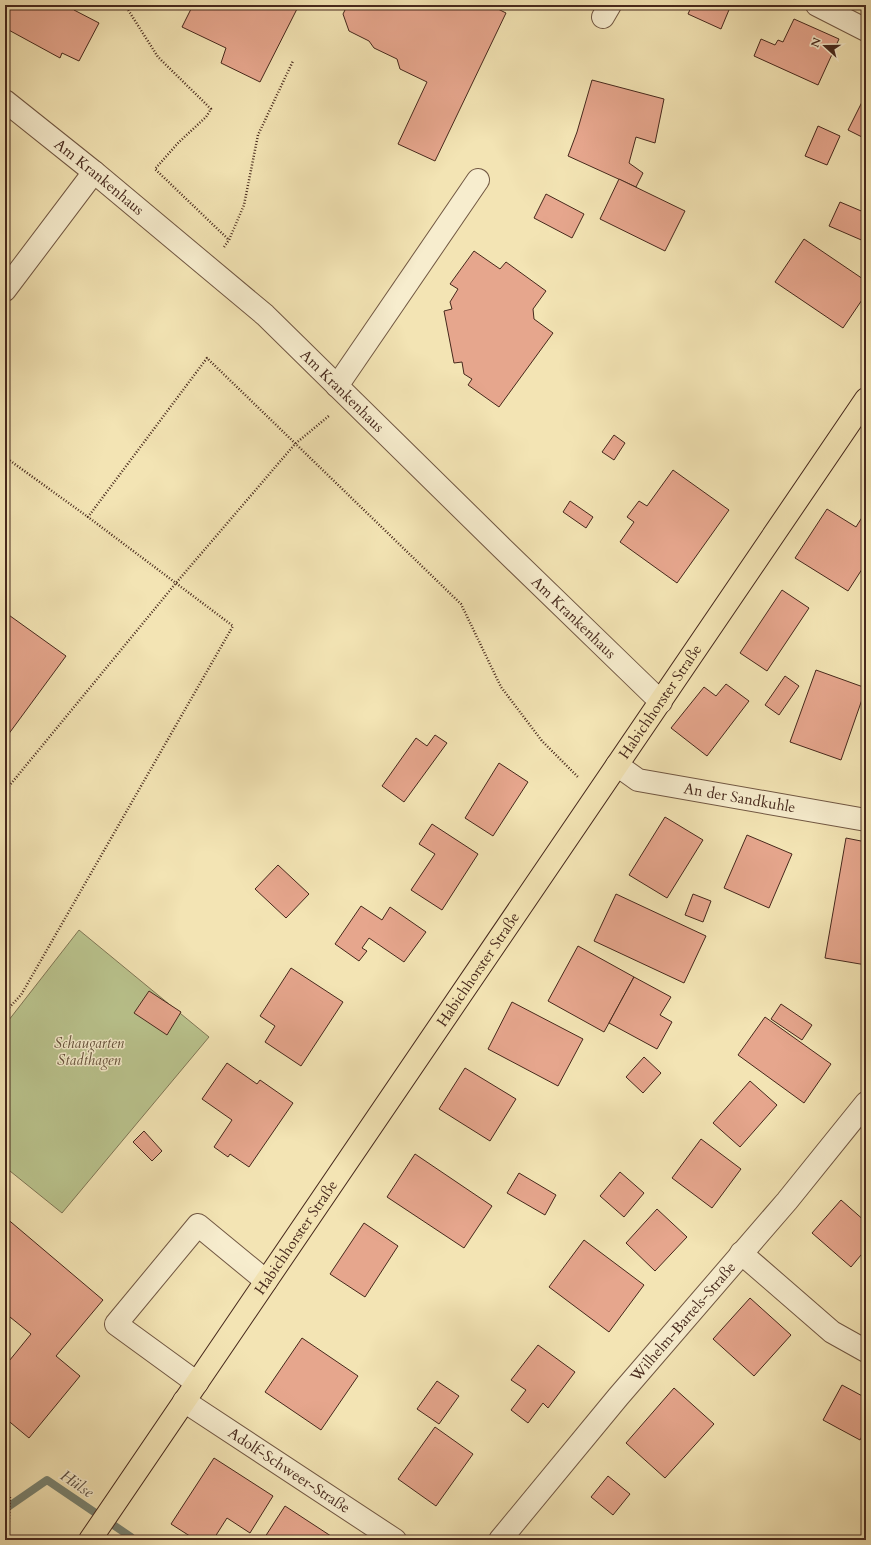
<svg xmlns="http://www.w3.org/2000/svg" width="871" height="1545" viewBox="0 0 871 1545" font-family="Cardo,serif">
<style>
.green{fill:#bac48e;stroke:#807655}
.lines{fill:none;stroke-linecap:round;stroke-linejoin:round}
.stream{stroke:#798372;stroke-width:8}
.building{fill:#e6a68d;stroke:#46281c}
.minor-casing{stroke:#715742;stroke-width:24}
.major-casing{stroke:#46281c;stroke-width:24}
.path{stroke:#46281c;stroke-width:2.5;stroke-dasharray:1 2;stroke-linecap:butt}
.minor{stroke:#f7edce;stroke-width:22}
.major{stroke:#f3e4b4;stroke-width:22}
.labels{text-anchor:middle;dominant-baseline:central;stroke-width:3;stroke-linejoin:round;paint-order:stroke}
.street-label{font-size:15px;fill:#46281c;stroke:#f7edce}
.park-label{font-size:15px;font-style:italic;fill:#634f38;stroke:#f7edce}
.water-label{font-size:16px;font-style:italic;fill:#5b4e40;stroke:#f7edce}
</style>
<rect width="100%" height="100%" fill="#f3e4b4"/>
<filter id="stains"><feTurbulence type="fractalNoise" baseFrequency=".005" numOctaves="4"/><feColorMatrix values="0 0 0 0 .2 0 0 0 0 .09 0 0 0 0 .02 0 0 0 .5 -.17"/></filter>
<radialGradient id="worn" r=".72"><stop offset=".6" stop-color="#630" stop-opacity="0"/><stop offset="1" stop-color="#630" stop-opacity=".3"/></radialGradient>
<path class="green" d="M 79,930 L 209,1037 L 62,1213 L 5,1167 L 5,1025 Z"/>
<g class="lines">
<path class="stream" d="M 5,1509 L 47,1480 L 131,1537 L 129,1540"/>
</g>
<g class="building">
<path d="M 5,5 L 77,5 L 74,10 L 99,23 L 79,61 L 62,53 L 60,58 L 5,28 Z"/>
<path d="M 193,5 L 299,5 L 260,82 L 221,63 L 226,48 L 182,27 Z"/>
<path d="M 345,5 L 495,5 L 494,7 L 506,13 L 435,161 L 398,144 L 427,82 L 400,69 L 397,59 L 374,48 L 369,41 L 349,31 L 343,14 L 347,6 Z"/>
<path d="M 692,5 L 731,5 L 721,29 L 688,14 Z"/>
<path d="M 794,19 L 839,39 L 818,85 L 754,56 L 761,39 L 775,45 L 778,40 L 783,42 Z"/>
<path d="M 592,80 L 664,99 L 655,143 L 636,137 L 629,163 L 643,173 L 636,187 L 568,156 L 577,132 Z"/>
<path d="M 866,94 L 866,139 L 848,130 Z"/>
<path d="M 818,126 L 840,136 L 827,165 L 805,156 Z"/>
<path d="M 619,179 L 685,211 L 665,251 L 600,219 Z"/>
<path d="M 546,194 L 584,214 L 572,238 L 534,218 Z"/>
<path d="M 840,202 L 866,213 L 866,242 L 829,226 Z"/>
<path d="M 804,239 L 866,281 L 866,294 L 843,328 L 775,282 Z"/>
<path d="M 474,251 L 500,269 L 506,262 L 546,291 L 533,309 L 534,319 L 553,333 L 499,407 L 468,385 L 472,379 L 464,374 L 462,362 L 454,363 L 444,311 L 452,309 L 450,302 L 458,289 L 450,284 Z"/>
<path d="M 614,435 L 625,443 L 614,460 L 602,452 Z"/>
<path d="M 673,470 L 729,510 L 677,583 L 620,542 L 634,522 L 627,517 L 639,501 L 647,506 Z"/>
<path d="M 570,501 L 593,517 L 586,528 L 563,512 Z"/>
<path d="M 827,509 L 856,527 L 866,511 L 866,563 L 848,591 L 795,558 Z"/>
<path d="M 782,590 L 809,608 L 767,671 L 740,653 Z"/>
<path d="M 6,613 L 66,656 L 5,739 L 5,614 Z"/>
<path d="M 816,670 L 866,688 L 841,760 L 790,742 Z"/>
<path d="M 785,676 L 799,686 L 779,715 L 765,705 Z"/>
<path d="M 726,684 L 749,701 L 707,756 L 671,728 L 704,687 L 716,696 Z"/>
<path d="M 435,735 L 447,743 L 404,802 L 382,786 L 416,738 L 427,746 Z"/>
<path d="M 499,763 L 528,782 L 493,836 L 465,818 Z"/>
<path d="M 665,817 L 703,840 L 667,898 L 629,875 Z"/>
<path d="M 432,824 L 478,854 L 442,910 L 411,890 L 435,854 L 419,844 Z"/>
<path d="M 747,835 L 792,854 L 769,908 L 724,888 Z"/>
<path d="M 846,838 L 866,842 L 866,965 L 825,958 Z"/>
<path d="M 278,865 L 309,894 L 286,918 L 255,889 Z"/>
<path d="M 616,894 L 706,936 L 684,983 L 594,941 Z"/>
<path d="M 693,894 L 711,901 L 703,922 L 685,915 Z"/>
<path d="M 361,906 L 382,920 L 390,907 L 426,932 L 404,962 L 369,938 L 362,948 L 367,951 L 359,961 L 335,944 Z"/>
<path d="M 578,946 L 634,977 L 604,1032 L 548,1001 Z"/>
<path d="M 291,968 L 343,1002 L 301,1066 L 265,1042 L 275,1026 L 260,1016 Z"/>
<path d="M 634,977 L 671,997 L 660,1015 L 672,1022 L 657,1049 L 609,1023 Z"/>
<path d="M 149,991 L 181,1012 L 167,1035 L 134,1013 Z"/>
<path d="M 512,1002 L 583,1039 L 558,1086 L 488,1049 Z"/>
<path d="M 781,1004 L 812,1025 L 802,1040 L 771,1019 Z"/>
<path d="M 765,1017 L 831,1064 L 804,1103 L 738,1055 Z"/>
<path d="M 644,1057 L 661,1073 L 643,1093 L 626,1077 Z"/>
<path d="M 227,1063 L 257,1084 L 260,1080 L 293,1103 L 249,1167 L 230,1154 L 228,1157 L 214,1147 L 232,1120 L 202,1099 Z"/>
<path d="M 465,1068 L 516,1099 L 490,1141 L 439,1109 Z"/>
<path d="M 750,1081 L 777,1105 L 740,1147 L 713,1123 Z"/>
<path d="M 144,1131 L 162,1151 L 152,1161 L 133,1142 Z"/>
<path d="M 701,1139 L 741,1169 L 712,1208 L 672,1178 Z"/>
<path d="M 415,1154 L 492,1206 L 464,1248 L 387,1197 Z"/>
<path d="M 620,1172 L 644,1193 L 624,1217 L 600,1196 Z"/>
<path d="M 519,1173 L 556,1195 L 545,1215 L 507,1193 Z"/>
<path d="M 841,1200 L 866,1222 L 866,1249 L 851,1267 L 812,1233 Z"/>
<path d="M 657,1209 L 687,1237 L 655,1271 L 626,1243 Z"/>
<path d="M 5,1217 L 103,1300 L 56,1356 L 80,1376 L 29,1438 L 5,1418 L 5,1366 L 31,1334 L 5,1313 Z"/>
<path d="M 364,1223 L 398,1246 L 365,1297 L 330,1274 Z"/>
<path d="M 584,1240 L 644,1285 L 609,1332 L 549,1287 Z"/>
<path d="M 750,1298 L 791,1335 L 754,1376 L 713,1339 Z"/>
<path d="M 302,1338 L 358,1376 L 321,1430 L 265,1392 Z"/>
<path d="M 538,1345 L 575,1372 L 548,1408 L 543,1403 L 528,1423 L 511,1410 L 526,1390 L 511,1380 Z"/>
<path d="M 437,1381 L 459,1396 L 439,1424 L 417,1409 Z"/>
<path d="M 842,1385 L 866,1398 L 866,1429 L 860,1440 L 823,1420 Z"/>
<path d="M 674,1388 L 714,1424 L 665,1478 L 626,1443 Z"/>
<path d="M 435,1427 L 473,1454 L 436,1506 L 398,1479 Z"/>
<path d="M 214,1458 L 273,1496 L 250,1533 L 227,1518 L 213,1540 L 196,1540 L 171,1524 Z"/>
<path d="M 608,1476 L 630,1494 L 613,1515 L 591,1497 Z"/>
<path d="M 285,1506 L 337,1540 L 263,1540 Z"/>
</g>
<g class="lines">
<g class="minor-casing">
<g id="minor">
<path d="M 817,5 L 866,30"/>
<path d="M 603,17 L 610,5"/>
<path id="s1" d="M 5,101 L 94,172 L 265,315 L 502,548 L 661,702"/>
<path d="M 5,290 L 94,172"/>
<path d="M 337,386 L 478,180"/>
<path id="s2" d="M 617,765 L 638,780 L 866,820"/>
<path d="M 741,1253 L 832,1332 L 866,1351"/>
<path d="M 197,1383 L 116,1324 L 198,1225 L 266,1281"/>
<path id="s3" d="M 184,1401 L 395,1540"/>
<path id="s4" d="M 500,1540 L 618,1397 L 787,1201 L 866,1103"/>
</g>
</g>
<g class="major-casing">
<g id="major">
<path id="s5" d="M 90,1540 L 866,399"/>
</g>
</g>
<g class="path">
<path d="M 125,5 L 158,57 L 211,109 L 206,117 L 179,142 L 155,169 L 229,240"/>
<path d="M 224,247 L 229,240 L 244,205 L 258,135 L 293,61"/>
<path d="M 5,457 L 88,517"/>
<path d="M 5,791 L 176,583 L 295,444 L 330,415"/>
<path d="M 5,1012 L 21,995 L 233,626 L 88,517 L 207,358 L 461,604 L 501,687 L 542,741 L 579,778"/>
<path d="M 8,1540 L 10,1495"/>
</g>
<use href="#minor" class="minor"/>
<use href="#major" class="major"/>
</g>
<g class="labels">
<g class="street-label">
<text stroke="none"><textPath href="#s1" startOffset="121">Am Krankenhaus</textPath></text>
<text stroke="none"><textPath href="#s1" startOffset="445">Am Krankenhaus</textPath></text>
<text stroke="none"><textPath href="#s1" startOffset="769">Am Krankenhaus</textPath></text>
<text stroke="none"><textPath href="#s5" startOffset="1014">Habichhorster Straße</textPath></text>
<text stroke="none"><textPath href="#s2" startOffset="129">An der Sandkuhle</textPath></text>
<text stroke="none"><textPath href="#s5" startOffset="690">Habichhorster Straße</textPath></text>
<text stroke="none"><textPath href="#s5" startOffset="366">Habichhorster Straße</textPath></text>
<text stroke="none"><textPath href="#s4" startOffset="285">Wilhelm-Bartels-Straße</textPath></text>
<text stroke="none"><textPath href="#s3" startOffset="126">Adolf-Schweer-Straße</textPath></text>
</g>
<g class="park-label">
<text x="89" y="1043">Schaugarten<tspan x="89" dy="17">Stadthagen</tspan></text>
</g>
<g class="water-label">
<text transform="translate(77 1484) rotate(34)">Hülse</text>
</g>
</g>
<rect width="871" height="1545" fill="none" stroke="#f3e4b4" stroke-width="20"/>
<rect x="6" y="6" width="859" height="1533" fill="none" stroke="#46281c" stroke-width="2"/>
<rect x="10" y="10" width="851" height="1525" fill="none" stroke="#46281c"/>
<g transform="translate(825 46) rotate(291)" stroke="#f7edce" stroke-width="3" paint-order="stroke">
<path d="M0-3L7 15L0 10L-7 15Z" fill="#46281c"/>
<text y="-6" font-size="11" font-weight="bold" text-anchor="middle" fill="#46281c">N</text>
</g>
<rect width="100%" height="100%" filter="url(#stains)"/>
<rect width="100%" height="100%" fill="url(#worn)"/>
</svg>
